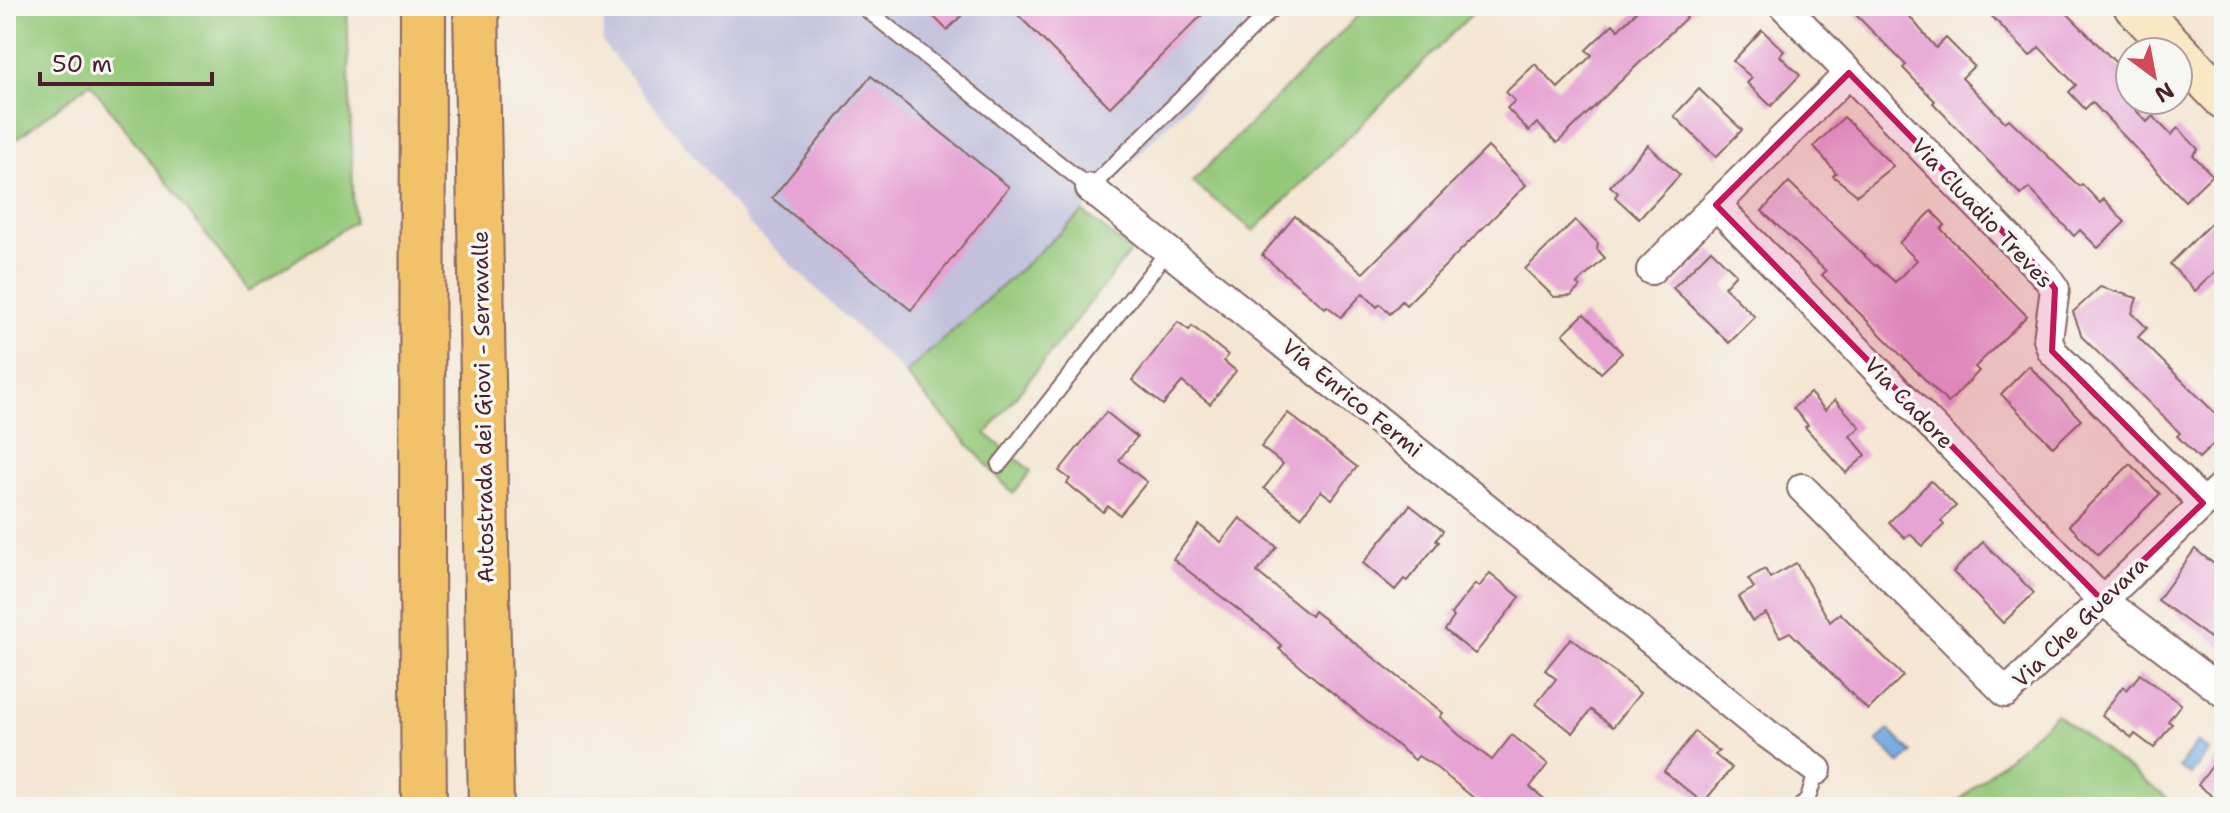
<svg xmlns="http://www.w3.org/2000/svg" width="2230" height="813" viewBox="0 0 2230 813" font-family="'Shantell Sans',sans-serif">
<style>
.industrial{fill:#c3c1dc}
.green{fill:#95c97a;stroke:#707452;stroke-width:2}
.water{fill:#6fa9df;stroke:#5c6485;stroke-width:2}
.building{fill:#e7a3d4}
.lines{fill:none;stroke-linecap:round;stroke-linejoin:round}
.lane-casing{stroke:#866565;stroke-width:18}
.street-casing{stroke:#866565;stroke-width:32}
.secondary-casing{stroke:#866565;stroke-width:44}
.highway-casing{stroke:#866565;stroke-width:48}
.lane{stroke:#fff;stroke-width:14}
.street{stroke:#fff;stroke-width:28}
.secondary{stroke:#fae7c3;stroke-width:40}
.highway{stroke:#f2c26a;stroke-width:44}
.marked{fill:#c2185b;fill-opacity:0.2;stroke:#c2185b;stroke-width:6;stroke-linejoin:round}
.labels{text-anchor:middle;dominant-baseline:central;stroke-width:7;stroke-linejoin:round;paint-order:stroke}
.street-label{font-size:22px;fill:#4a1f2b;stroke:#f6f6f2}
</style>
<rect width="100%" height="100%" fill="#f6f6f2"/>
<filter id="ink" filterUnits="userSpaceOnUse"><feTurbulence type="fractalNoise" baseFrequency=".0125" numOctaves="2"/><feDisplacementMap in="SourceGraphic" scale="16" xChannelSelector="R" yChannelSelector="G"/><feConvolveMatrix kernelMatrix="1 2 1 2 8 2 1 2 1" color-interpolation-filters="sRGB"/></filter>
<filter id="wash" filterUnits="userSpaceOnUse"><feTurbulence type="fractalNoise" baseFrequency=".006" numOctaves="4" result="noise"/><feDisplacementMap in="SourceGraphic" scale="32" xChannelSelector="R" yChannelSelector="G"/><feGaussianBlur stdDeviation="1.8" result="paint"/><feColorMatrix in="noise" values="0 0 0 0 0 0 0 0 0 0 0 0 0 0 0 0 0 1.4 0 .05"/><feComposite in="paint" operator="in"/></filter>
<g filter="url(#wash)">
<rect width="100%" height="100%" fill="#f4e6d2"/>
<path class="industrial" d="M 606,6 L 1283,6 L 1083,212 L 905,374 L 749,224 L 602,42 Z"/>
<g class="green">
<path d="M 6,6 L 347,6 L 354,222 L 249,291 L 90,83 L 6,147 Z"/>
<path d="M 1368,6 L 1480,6 L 1254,231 L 1192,182 Z"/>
<path d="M 1083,212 L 1131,251 L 986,434 L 1031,471 L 1013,494 L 905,374 Z"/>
<path d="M 2056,714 L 2179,807 L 1952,807 Z"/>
</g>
<g class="water">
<path d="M 1889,730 L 1912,753 L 1900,764 L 1877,741 Z"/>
<path d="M 2197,742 L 2209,751 L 2191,775 L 2179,767 Z"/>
</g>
<g id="blocks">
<g class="building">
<path d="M 923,6 L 971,6 L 947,30 Z"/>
<path d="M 1009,6 L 1211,6 L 1110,107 Z"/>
<path d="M 1642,6 L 1698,6 L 1557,143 L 1537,123 L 1529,131 L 1507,108 L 1515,101 L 1506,92 L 1535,64 L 1558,88 L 1592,55 L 1586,50 L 1613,24 L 1618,30 Z"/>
<path d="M 1847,6 L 1901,6 L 1936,48 L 1946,38 L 1974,66 L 1962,78 L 2005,122 L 2009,119 L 2079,186 L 2082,184 L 2100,203 L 2104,199 L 2125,222 L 2098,248 L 2080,230 L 2074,236 L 2029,188 L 2021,195 L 1933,103 L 1935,101 L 1903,68 L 1906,65 Z"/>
<path d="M 1982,6 L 2060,6 L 2130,77 L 2130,104 L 2147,122 L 2153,116 L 2171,135 L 2178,128 L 2198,149 L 2193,155 L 2212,175 L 2185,201 L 2092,102 L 2085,109 L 2069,92 L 2076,85 L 2039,47 L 2030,56 Z"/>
<path d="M 1762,30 L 1784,51 L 1780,56 L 1800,75 L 1771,106 L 1747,83 L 1752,78 L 1733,61 Z"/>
<path d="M 871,76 L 1009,187 L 911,310 L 772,198 Z"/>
<path d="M 1699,89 L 1742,130 L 1716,157 L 1674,116 Z"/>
<path d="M 1844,117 L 1893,166 L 1857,195 L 1833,176 L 1836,173 L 1814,146 Z"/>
<path d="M 1648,145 L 1680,175 L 1639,219 L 1615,197 L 1618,193 L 1610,186 Z"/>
<path d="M 1488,147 L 1526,185 L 1406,305 L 1402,301 L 1390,314 L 1380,304 L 1377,307 L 1363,293 L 1341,317 L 1327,306 L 1325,308 L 1262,255 L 1295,216 L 1363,273 Z"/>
<path d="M 1789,182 L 1875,266 L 1876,265 L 1895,282 L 1917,260 L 1899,243 L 1932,211 L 1945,225 L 1941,229 L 2027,316 L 1975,367 L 1979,371 L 1948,403 L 1822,275 L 1826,271 L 1762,211 Z"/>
<path d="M 2224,210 L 2224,263 L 2195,291 L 2170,264 Z"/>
<path d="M 1575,220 L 1598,243 L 1597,249 L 1605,258 L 1577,284 L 1580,287 L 1571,296 L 1554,297 L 1525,269 Z"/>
<path d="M 1711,250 L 1736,274 L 1724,287 L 1755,317 L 1729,343 L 1673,288 Z"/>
<path d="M 2100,287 L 2137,298 L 2132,313 L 2147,328 L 2138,337 L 2224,422 L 2224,434 L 2199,458 L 2177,436 L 2180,433 L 2082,337 L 2073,312 Z"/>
<path d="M 1584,314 L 1622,353 L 1601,373 L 1563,334 Z"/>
<path d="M 1178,322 L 1189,330 L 1192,326 L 1228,355 L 1224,361 L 1236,371 L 1210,404 L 1182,382 L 1163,405 L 1132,380 Z"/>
<path d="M 2029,366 L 2081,420 L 2053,447 L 2001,394 Z"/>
<path d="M 1810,393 L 1825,410 L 1835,400 L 1860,427 L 1850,436 L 1866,455 L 1846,473 L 1805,427 L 1808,425 L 1793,408 Z"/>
<path d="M 1106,412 L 1137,437 L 1119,460 L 1147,482 L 1120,515 L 1108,506 L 1103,512 L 1067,483 L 1070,479 L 1059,471 Z"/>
<path d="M 1288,413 L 1357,467 L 1332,499 L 1321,491 L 1301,517 L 1264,488 L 1283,464 L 1261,447 Z"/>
<path d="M 2130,464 L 2160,494 L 2098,555 L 2069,525 Z"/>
<path d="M 1931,481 L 1956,506 L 1941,521 L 1944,525 L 1923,546 L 1910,534 L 1905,538 L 1889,522 Z"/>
<path d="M 1410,505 L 1443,531 L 1436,540 L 1439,542 L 1407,581 L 1404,579 L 1395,590 L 1363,563 Z"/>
<path d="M 1240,518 L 1277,547 L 1257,572 L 1311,616 L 1314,611 L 1410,686 L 1443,713 L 1440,717 L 1458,734 L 1492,760 L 1512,735 L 1548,764 L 1530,787 L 1554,807 L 1485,807 L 1433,765 L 1418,756 L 1415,760 L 1279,649 L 1282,646 L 1267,632 L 1173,559 L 1199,525 L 1221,542 Z"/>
<path d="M 1983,542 L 2034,593 L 2003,623 L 1953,572 Z"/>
<path d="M 2195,549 L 2219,568 L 2215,574 L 2224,581 L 2224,648 L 2158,600 Z"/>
<path d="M 1796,563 L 1830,622 L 1840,613 L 1903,676 L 1868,710 L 1790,632 L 1780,637 L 1766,613 L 1752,621 L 1738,597 L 1754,588 L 1748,579 L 1765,569 L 1770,578 Z"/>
<path d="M 1490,573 L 1520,597 L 1475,654 L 1445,630 L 1454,617 L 1451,614 L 1475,584 L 1479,587 Z"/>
<path d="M 1571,638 L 1640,693 L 1613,727 L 1591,710 L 1573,733 L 1536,704 L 1556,679 L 1545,670 Z"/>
<path d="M 2140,674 L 2181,704 L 2168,721 L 2172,724 L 2154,748 L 2135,734 L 2132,738 L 2102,715 L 2123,686 L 2127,690 Z"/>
<path d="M 1695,732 L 1719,751 L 1715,755 L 1732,768 L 1703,803 L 1664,771 Z"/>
<path d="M 2224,750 L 2224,805 L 2198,785 Z"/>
</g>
</g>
</g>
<g filter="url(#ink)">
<use href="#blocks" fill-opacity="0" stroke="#866565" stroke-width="2"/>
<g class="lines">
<g class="lane-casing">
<g id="lane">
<path d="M 862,6 L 1090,188 L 1275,6"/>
<path d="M 999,465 L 1168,251"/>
<path d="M 1800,807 L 1808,798 L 1817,770"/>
</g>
</g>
<g class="street-casing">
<g id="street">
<path d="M 1784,6 L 2046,276 L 2055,289 L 2048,339 L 2052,351 L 2203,503"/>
<path d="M 1849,73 L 1716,205 L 2102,600 L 2224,693"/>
<path d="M 1090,188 L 1766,733 L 1817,770"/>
<path d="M 1651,270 L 1716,205"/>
<path d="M 1802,488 L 2006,693 L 2224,484"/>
</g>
</g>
<g class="secondary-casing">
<path id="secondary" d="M 2134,6 L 2224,99"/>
</g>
<g class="highway-casing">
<g id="highway">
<path d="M 423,6 L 422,559 L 424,807"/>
<path d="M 476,6 L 491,807"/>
</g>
</g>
<use href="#lane" class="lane"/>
<use href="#street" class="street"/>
<use href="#secondary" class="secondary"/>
<use href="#highway" class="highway"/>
</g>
</g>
<path class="marked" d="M 1849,73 L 2046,276 L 2055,289 L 2052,351 L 2203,503 L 2102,600 L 1716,205 Z"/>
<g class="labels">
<g class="street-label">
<text transform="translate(1982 213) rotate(47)">Via Cluadio Treves</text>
<text transform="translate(1352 398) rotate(39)">Via Enrico Fermi</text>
<text transform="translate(1909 403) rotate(46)">Via Cadore</text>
<text transform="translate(483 407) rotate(-91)">Autostrada dei Giovi - Serravalle</text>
<text transform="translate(2080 622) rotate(-44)">Via Che Guevara</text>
</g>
</g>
<rect width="2230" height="813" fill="none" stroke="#f6f6f2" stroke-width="32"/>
<g transform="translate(2154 76) rotate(148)"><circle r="38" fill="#f6f6f2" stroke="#b1a0a2" stroke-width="2"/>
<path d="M0-6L14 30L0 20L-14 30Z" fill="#d1495b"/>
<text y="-12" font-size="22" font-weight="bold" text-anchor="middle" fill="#4a1f2b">N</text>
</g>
<path d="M40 72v12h172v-12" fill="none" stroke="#4a1f2b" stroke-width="4"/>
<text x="52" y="72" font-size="24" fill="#4a1f2b" stroke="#f6f6f2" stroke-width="6" paint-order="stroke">50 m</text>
</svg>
